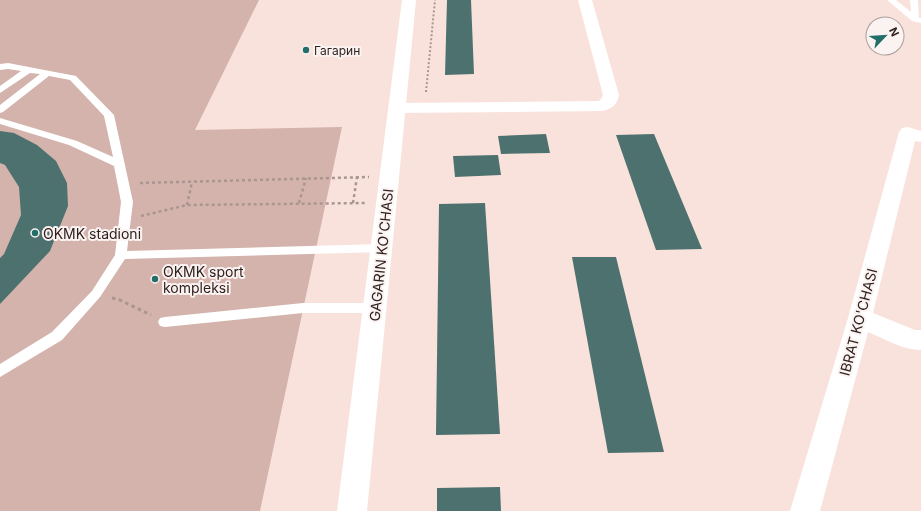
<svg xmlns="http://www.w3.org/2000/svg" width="921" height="511" viewBox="0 0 921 511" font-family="Inter,sans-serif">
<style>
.green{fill:#d3b3ac}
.building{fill:#4d716e}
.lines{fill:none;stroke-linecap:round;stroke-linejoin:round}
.path-far2{stroke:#aa9691;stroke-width:2;stroke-dasharray:2 2;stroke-linecap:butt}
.path-far1{stroke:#aa9691;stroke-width:2.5;stroke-dasharray:3 3;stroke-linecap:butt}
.path{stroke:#aa9691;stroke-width:3;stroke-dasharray:3.5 3.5;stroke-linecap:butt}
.lane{fill:#fff;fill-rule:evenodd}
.street{fill:#fff;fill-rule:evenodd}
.secondary{fill:#fff;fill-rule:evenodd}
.poi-dot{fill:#246e69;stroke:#fbf3f1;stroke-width:1.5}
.labels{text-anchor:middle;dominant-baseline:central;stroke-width:4;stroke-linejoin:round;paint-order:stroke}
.far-poi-label{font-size:12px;fill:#2f211e;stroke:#fbf3f1;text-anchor:start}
.poi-label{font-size:14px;fill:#2f211e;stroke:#fbf3f1;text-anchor:start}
.street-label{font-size:14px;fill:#2f211e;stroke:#fbf3f1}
</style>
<rect width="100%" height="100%" fill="#fae2dc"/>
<path class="green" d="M 0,0 L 259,0 L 195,130 L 342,127 L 260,511 L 0,511 Z"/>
<g class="building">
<path d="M 447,0 L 471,0 L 474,74 L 445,75 Z"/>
<path d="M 0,131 L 14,133 L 37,145 L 56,161 L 67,183 L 68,206 L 50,251 L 0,304 L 0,258 L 4,254 L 21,215 L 19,187 L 5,165 L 0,163 Z"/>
<path d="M 546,134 L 550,153 L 501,154 L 498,136 Z"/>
<path d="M 654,134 L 702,249 L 656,250 L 616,135 Z"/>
<path d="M 498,155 L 501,175 L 455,177 L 453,156 Z"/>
<path d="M 485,203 L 500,434 L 436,435 L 439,204 Z"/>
<path d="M 572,257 L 616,257 L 664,452 L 608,453 Z"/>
<path d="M 500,487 L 501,511 L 437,511 L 437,488 Z"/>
</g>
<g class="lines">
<path class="path-far2" d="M 426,92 L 435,0"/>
<g class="path-far1">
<path d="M 140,183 L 369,177"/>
<path d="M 299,203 L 306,178"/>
<path d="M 353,203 L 357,177"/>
<path d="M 187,205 L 192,182"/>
<path d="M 141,216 L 187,205 L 367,203"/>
</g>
<path class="path" d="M 112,298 L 120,300 L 151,315"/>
<g class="lane">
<path d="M 887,0 L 896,0 L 911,12 L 910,0 L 918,0 L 919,18 L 921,18 L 921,23 L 912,21 Z"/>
<path d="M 8,63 L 76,76 L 114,115 L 133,202 L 127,251 L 382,244 L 386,245 L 388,248 L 386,251 L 382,252 L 125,259 L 100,297 L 62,340 L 0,377 L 0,364 L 52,332 L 92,291 L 115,255 L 121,202 L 114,166 L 69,145 L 0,124 L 0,118 L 77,141 L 113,157 L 104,116 L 70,80 L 49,76 L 3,112 L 0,113 L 0,105 L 40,74 L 30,73 L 0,93 L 0,86 L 21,71 L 8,69 L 0,70 L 0,64 Z"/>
<path d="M 303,303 L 375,303 L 380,304 L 381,308 L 380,312 L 375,313 L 303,313 L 165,327 L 160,326 L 158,322 L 160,318 L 165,317 Z"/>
</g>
<g class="street">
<path d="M 578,0 L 592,0 L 619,95 C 617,105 612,109 602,111 L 397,113 L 391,112 L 388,108 L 391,104 L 397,103 L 599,101 L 601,99 L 603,95 Z"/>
<path d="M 908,127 L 921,131 L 921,142 L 915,141 L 873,313 L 915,330 L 921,330 L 921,350 C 903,350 885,339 868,332 L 820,511 L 790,511 L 848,318 L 899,132 L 902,128 Z"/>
</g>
<path class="secondary" d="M 402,0 L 416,0 L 367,511 L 337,511 Z"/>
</g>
<g class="poi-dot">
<circle cx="306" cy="50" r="4"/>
<circle cx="35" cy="233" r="4"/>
<circle cx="155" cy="279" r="4"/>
</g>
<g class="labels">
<g class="far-poi-label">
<text x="314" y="50">Гагарин</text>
</g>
<g class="poi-label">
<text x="43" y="233">OKMK stadioni</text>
<text x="163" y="271">OKMK sport<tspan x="163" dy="16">kompleksi</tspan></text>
</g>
<g class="street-label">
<text transform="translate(381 255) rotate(-84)">GAGARIN KO'CHASI</text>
<text transform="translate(858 322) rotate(-75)">IBRAT KO'CHASI</text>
</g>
</g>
<g transform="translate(885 36) rotate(65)"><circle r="19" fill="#fbf3f1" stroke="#a99f9d"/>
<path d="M0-3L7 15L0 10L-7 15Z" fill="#246e69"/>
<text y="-6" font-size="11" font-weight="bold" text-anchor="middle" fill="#2f211e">N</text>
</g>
</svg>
